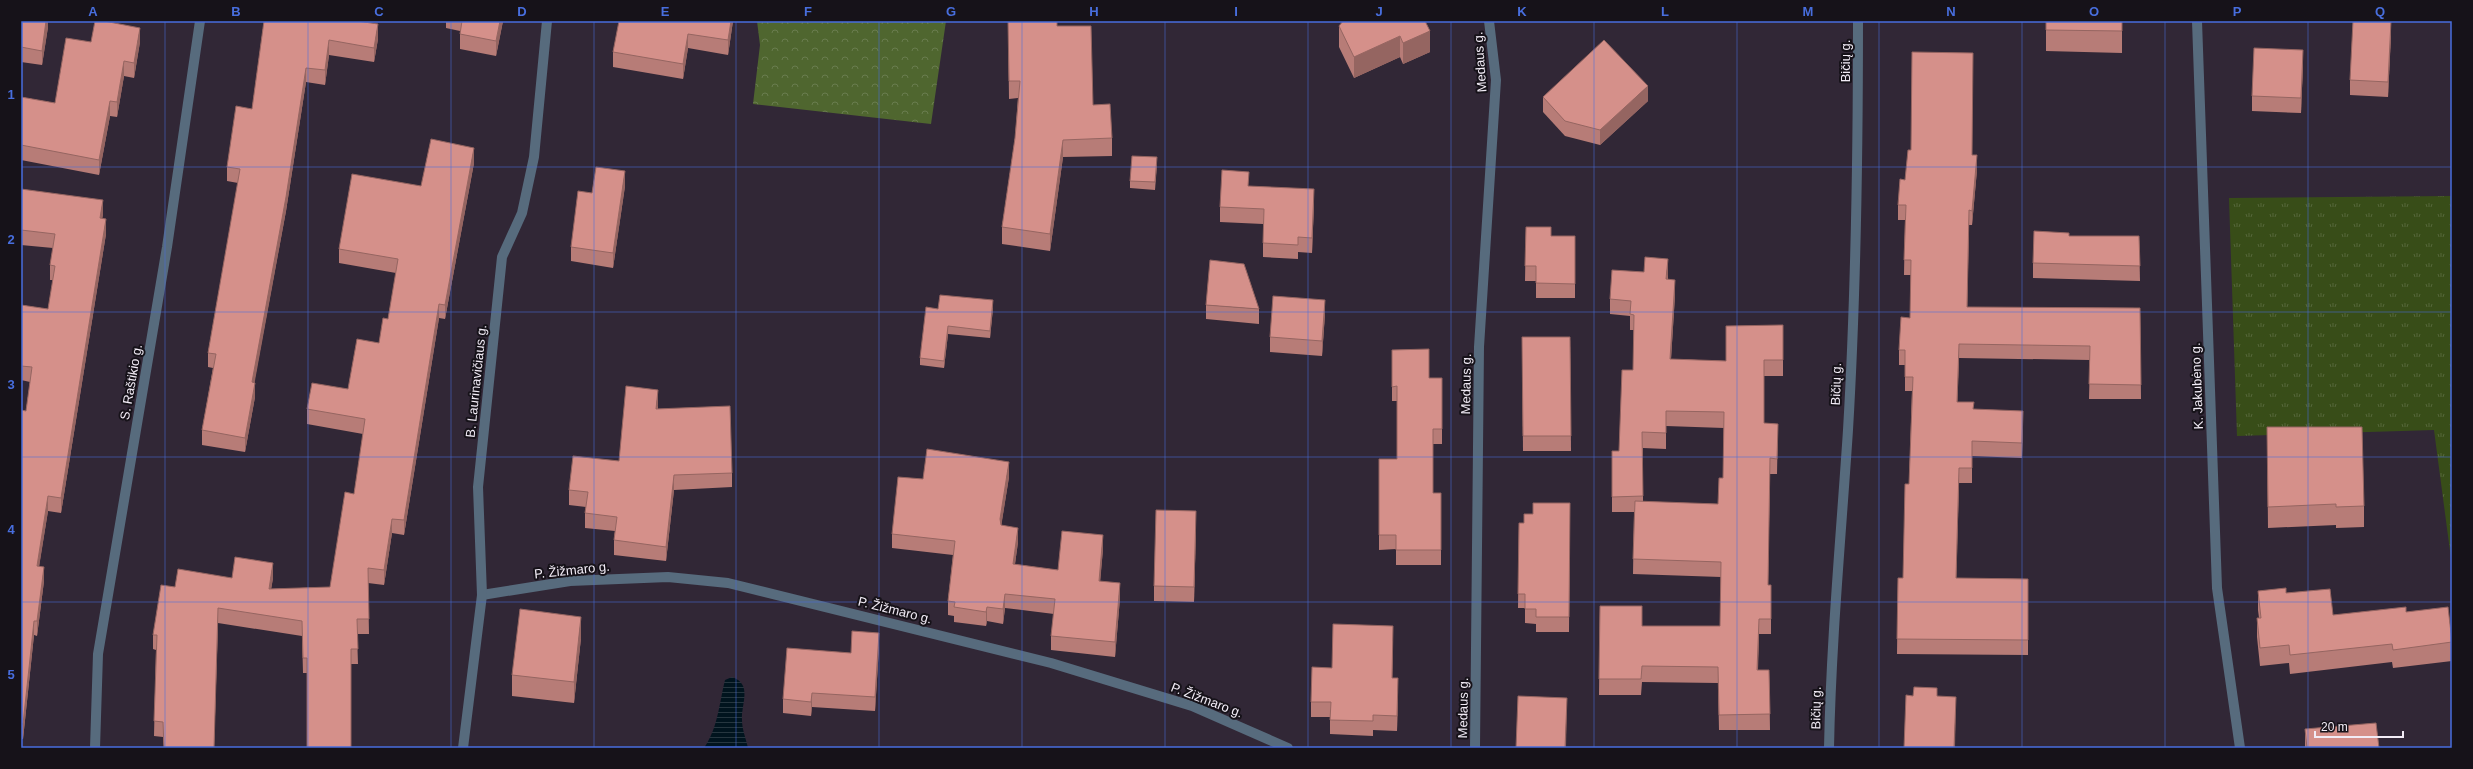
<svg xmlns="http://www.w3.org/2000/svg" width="2473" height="769" viewBox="0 0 2473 769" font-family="Arial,sans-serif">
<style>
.grass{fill:url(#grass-tufts)}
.forest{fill:url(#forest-crowns)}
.water{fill:url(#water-rules)}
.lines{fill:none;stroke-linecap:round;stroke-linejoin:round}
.street{stroke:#576b7d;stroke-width:10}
.wall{fill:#b77c77;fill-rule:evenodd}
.shaded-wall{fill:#956561}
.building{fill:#d5908a;stroke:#956561}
.grid{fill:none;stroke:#486ede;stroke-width:1;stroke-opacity:0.55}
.labels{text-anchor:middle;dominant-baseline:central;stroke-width:4;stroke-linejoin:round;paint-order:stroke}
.street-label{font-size:13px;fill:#f2ecf6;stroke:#161219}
.neatline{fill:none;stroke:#486ede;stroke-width:1.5}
.grid-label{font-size:13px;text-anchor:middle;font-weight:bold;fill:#486ede}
</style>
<defs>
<pattern id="grass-tufts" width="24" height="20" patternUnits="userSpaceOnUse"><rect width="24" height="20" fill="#384d18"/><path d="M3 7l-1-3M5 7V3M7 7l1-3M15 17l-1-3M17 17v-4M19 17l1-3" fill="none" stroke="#55673a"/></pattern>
<pattern id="forest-crowns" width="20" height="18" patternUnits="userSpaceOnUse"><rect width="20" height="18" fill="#4f662f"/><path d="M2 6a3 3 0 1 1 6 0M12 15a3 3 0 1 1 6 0" fill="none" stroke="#697c4e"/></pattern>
<pattern id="water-rules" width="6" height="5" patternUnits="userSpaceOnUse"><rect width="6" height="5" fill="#01141e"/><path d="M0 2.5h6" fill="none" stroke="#26363f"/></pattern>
</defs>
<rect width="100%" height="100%" fill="#312736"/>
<path class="grass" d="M 2452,196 L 2452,566 L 2434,430 L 2237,436 L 2229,198 Z"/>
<path class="forest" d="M 757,21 L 946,21 L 931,124 L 753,104 L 760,45 Z"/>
<path class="water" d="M 732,677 C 753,684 741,704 742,720 C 742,729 746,739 748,748 L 704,748 C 718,728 719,704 725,680 Z"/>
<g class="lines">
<g class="street">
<path d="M 2197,21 L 2217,588 L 2240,748"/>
<path d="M 482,595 L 570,581 L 668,577 L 728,583 L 1051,663 L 1192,706 L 1288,748"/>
<path d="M 95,748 L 98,654 L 167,247 L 200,21"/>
<path d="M 463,748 L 482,595 L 478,487 L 502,257 L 522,213 L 534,157 L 547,21"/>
<path d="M 1475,748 L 1479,347 L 1496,80 L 1489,21"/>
<path d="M 1829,748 C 1831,642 1841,536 1848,430 C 1856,294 1858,157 1858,21"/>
</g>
</g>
<g class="wall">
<path d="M 21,21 L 48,21 L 48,27 L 42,65 L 21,62 Z"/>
<path d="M 264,21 L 378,39 L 374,62 L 329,55 L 325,85 L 306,82 L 286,211 L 254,383 L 255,397 L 245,452 L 202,445 L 202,430 L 213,368 L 208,367 L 208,353 L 238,183 L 227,181 L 227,167 L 252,109 Z"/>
<path d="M 446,21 L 503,21 L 496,56 L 460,49 L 460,31 L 446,28 Z"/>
<path d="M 733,21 L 728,55 L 688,48 L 683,79 L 613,67 L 613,52 Z"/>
<path d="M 1008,21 L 1057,21 L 1057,26 L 1093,105 L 1112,138 L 1112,156 L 1063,157 L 1050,251 L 1002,244 L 1002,227 L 1015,138 L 1018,98 L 1009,99 Z"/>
<path d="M 1425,21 L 1430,52 L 1403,64 L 1400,57 L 1354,78 L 1339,47 L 1339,26 Z"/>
<path d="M 2046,21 L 2122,21 L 2122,53 L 2046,51 Z"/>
<path d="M 2391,35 L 2388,97 L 2350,95 L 2350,80 Z"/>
<path d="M 91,42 L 140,42 L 134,78 L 124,76 L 117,117 L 110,116 L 99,175 L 21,160 L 21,97 L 55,103 Z"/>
<path d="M 2303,64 L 2301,113 L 2252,111 L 2252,96 Z"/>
<path d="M 1543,97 L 1648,101 L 1600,145 L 1565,136 L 1543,112 Z"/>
<path d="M 1972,155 L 1977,170 L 1972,225 L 1969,225 L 1967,307 L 2140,308 L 2141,399 L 2089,399 L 2090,360 L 1959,358 L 1957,402 L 1974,409 L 2023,425 L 2022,458 L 1972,456 L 1972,483 L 1959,483 L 1956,578 L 2028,579 L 2028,655 L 1897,654 L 1898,578 L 1903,578 L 1909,484 L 1912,391 L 1905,391 L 1905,365 L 1899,365 L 1899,350 L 1910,318 L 1911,275 L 1904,275 L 1905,220 L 1898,220 L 1898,205 L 1905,180 Z"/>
<path d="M 474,163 L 445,319 L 439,318 L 404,535 L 392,533 L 384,585 L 368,583 L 369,634 L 357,634 L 358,664 L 351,664 L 307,673 L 303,673 L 302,636 L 218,623 L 214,748 L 164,748 L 163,737 L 154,736 L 156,650 L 153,649 L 153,635 L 175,587 L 232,578 L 273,578 L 271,589 L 330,587 L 354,494 L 363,434 L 307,424 L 307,409 L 348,389 L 379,343 L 388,319 L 396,273 L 339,263 L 339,249 L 421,186 Z"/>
<path d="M 1157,165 L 1155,190 L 1130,188 L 1130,181 Z"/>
<path d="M 625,186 L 613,268 L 571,261 L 571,247 L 592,193 Z"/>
<path d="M 1249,186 L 1314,203 L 1312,253 L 1298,252 L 1298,259 L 1263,257 L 1263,224 L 1220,222 L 1220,207 Z"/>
<path d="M 21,189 L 103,214 L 102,219 L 106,234 L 61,513 L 48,511 L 39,566 L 44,581 L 37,636 L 34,635 L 23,739 L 21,739 L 21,410 L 26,411 L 30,382 L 21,380 L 21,305 L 48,309 L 53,280 L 50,280 L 50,265 L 53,248 L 21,245 Z"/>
<path d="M 1526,227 L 1551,236 L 1575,236 L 1575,298 L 1536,298 L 1536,281 L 1525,281 Z"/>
<path d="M 2069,236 L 2139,236 L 2140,281 L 2033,278 L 2033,263 Z"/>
<path d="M 1668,274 L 1668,279 L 1675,295 L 1671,359 L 1726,361 L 1726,326 L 1783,360 L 1783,376 L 1764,376 L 1764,423 L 1778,424 L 1777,474 L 1770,474 L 1768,585 L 1771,601 L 1771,634 L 1759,634 L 1758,670 L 1769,670 L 1770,730 L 1719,730 L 1718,683 L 1642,682 L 1641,695 L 1599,695 L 1600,606 L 1642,626 L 1720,626 L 1721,577 L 1633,574 L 1634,512 L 1612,512 L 1612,451 L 1619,451 L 1633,370 L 1634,330 L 1630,330 L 1630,316 L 1610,314 L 1610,299 ZM 1666,426 L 1724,428 L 1723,478 L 1718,504 L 1643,502 L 1643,448 L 1666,449 Z"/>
<path d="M 1206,305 L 1259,309 L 1259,324 L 1206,319 Z"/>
<path d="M 993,308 L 990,338 L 948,334 L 944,368 L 920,365 L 920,358 L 938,309 Z"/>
<path d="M 1325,314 L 1322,356 L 1270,352 L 1270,337 Z"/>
<path d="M 1522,337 L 1570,337 L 1571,451 L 1523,451 Z"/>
<path d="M 1392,350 L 1429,378 L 1442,378 L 1442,444 L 1433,444 L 1433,493 L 1441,493 L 1441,565 L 1396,565 L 1396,549 L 1379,550 L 1379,459 L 1397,459 L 1397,401 L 1392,401 Z"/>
<path d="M 658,405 L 658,409 L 732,473 L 732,487 L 674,490 L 666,561 L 614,555 L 614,540 L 615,531 L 585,528 L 585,513 L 586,507 L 569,505 L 569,490 L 619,461 Z"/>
<path d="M 2267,427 L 2364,506 L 2364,527 L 2336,528 L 2336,525 L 2268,528 Z"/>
<path d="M 1009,477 L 1001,526 L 1018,542 L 1015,564 L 1058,570 L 1103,549 L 1100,581 L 1120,598 L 1115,657 L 1051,650 L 1051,636 L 1054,614 L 1005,608 L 1003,624 L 987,621 L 986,626 L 954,622 L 954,616 L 948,615 L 948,601 L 953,555 L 892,548 L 892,534 L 923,479 Z"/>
<path d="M 1570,503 L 1569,632 L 1536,632 L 1536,624 L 1525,623 L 1525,608 L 1518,608 L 1519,523 L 1524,523 L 1533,514 Z"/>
<path d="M 1196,526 L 1194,602 L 1154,601 L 1154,586 Z"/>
<path d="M 2258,591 L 2286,593 L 2333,615 L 2406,612 L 2452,639 L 2452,661 L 2393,668 L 2392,662 L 2290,674 L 2289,663 L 2260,666 L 2257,637 L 2257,618 L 2259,618 L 2258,610 Z"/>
<path d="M 581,638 L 574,703 L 512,696 L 512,675 Z"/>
<path d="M 1393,641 L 1392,678 L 1398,693 L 1397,731 L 1373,730 L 1373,736 L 1330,734 L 1330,717 L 1311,717 L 1311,702 L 1332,668 Z"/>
<path d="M 879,647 L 875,711 L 812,707 L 811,716 L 783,713 L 783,699 L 851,653 Z"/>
<path d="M 2305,729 L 2379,748 L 2305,748 Z"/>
</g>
<g class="shaded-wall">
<path d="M 46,21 L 48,21 L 48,27 L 42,65 L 42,51 Z"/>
<path d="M 500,21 L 503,21 L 496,56 L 496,41 Z"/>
<path d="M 731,21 L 733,21 L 728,55 L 728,40 Z"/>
<path d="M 2391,21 L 2391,35 L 2388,97 L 2388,82 Z"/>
<path d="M 378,24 L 378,39 L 374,62 L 374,48 Z"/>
<path d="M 140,28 L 140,42 L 134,78 L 134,63 Z"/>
<path d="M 1430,31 L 1430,52 L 1403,64 L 1403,43 Z"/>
<path d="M 688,34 L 688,48 L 683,79 L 683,64 Z"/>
<path d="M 1400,36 L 1400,57 L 1354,78 L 1354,57 Z"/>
<path d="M 329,40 L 329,55 L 325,85 L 325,70 Z"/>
<path d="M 2303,50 L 2303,64 L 2301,113 L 2301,98 Z"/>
<path d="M 124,61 L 124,76 L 117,117 L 117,102 Z"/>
<path d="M 306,68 L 306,82 L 286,211 L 252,397 L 252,382 Z"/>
<path d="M 1648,86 L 1648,101 L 1600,145 L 1600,130 Z"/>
<path d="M 110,101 L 110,116 L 99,175 L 99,160 Z"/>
<path d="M 1063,140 L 1063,157 L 1050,251 L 1050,234 Z"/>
<path d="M 474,148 L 474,163 L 445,319 L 445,305 Z"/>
<path d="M 1977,155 L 1977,170 L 1972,225 L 1972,211 Z"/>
<path d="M 625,171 L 625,186 L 613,268 L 613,253 Z"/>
<path d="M 1314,189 L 1314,203 L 1312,253 L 1312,238 Z"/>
<path d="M 103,200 L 103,214 L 100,233 L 100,218 Z"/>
<path d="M 1969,210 L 1969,225 L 1967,322 L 1967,307 Z"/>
<path d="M 106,219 L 106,234 L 61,513 L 61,498 Z"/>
<path d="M 1668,259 L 1668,274 L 1666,294 L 1666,279 Z"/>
<path d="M 1675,280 L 1675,295 L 1670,375 L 1670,359 Z"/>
<path d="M 993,300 L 993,308 L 990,338 L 990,331 Z"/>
<path d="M 1325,300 L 1325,314 L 1322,356 L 1322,341 Z"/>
<path d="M 439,304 L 439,318 L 404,535 L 404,520 Z"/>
<path d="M 948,326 L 948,334 L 944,368 L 944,361 Z"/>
<path d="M 1959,344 L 1959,358 L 1957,416 L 1957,402 Z"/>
<path d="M 255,383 L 255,397 L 245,452 L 245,438 Z"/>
<path d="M 658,390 L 658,405 L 656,424 L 656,409 Z"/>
<path d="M 2023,411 L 2023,425 L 2022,458 L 2022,443 Z"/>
<path d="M 1009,462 L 1009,477 L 1000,534 L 1000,519 Z"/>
<path d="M 1959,468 L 1959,483 L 1956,593 L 1956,578 Z"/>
<path d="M 674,475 L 674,490 L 666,561 L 666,547 Z"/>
<path d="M 48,496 L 48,511 L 37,580 L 37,566 Z"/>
<path d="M 1196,511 L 1196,526 L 1194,602 L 1194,587 Z"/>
<path d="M 392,519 L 392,533 L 384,585 L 384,570 Z"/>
<path d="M 1018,528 L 1018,542 L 1013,578 L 1013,564 Z"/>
<path d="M 1103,535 L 1103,549 L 1099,596 L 1099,581 Z"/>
<path d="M 273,563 L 273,578 L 269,603 L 269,589 Z"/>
<path d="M 44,567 L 44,581 L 37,636 L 37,621 Z"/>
<path d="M 1120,583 L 1120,598 L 1115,657 L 1115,642 Z"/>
<path d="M 1005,594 L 1005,608 L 1003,624 L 1003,609 Z"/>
<path d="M 987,607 L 987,621 L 986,626 L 986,612 Z"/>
<path d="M 218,608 L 218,623 L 214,748 Z"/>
<path d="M 581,617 L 581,638 L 574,703 L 574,682 Z"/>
<path d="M 1759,619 L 1759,634 L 1757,686 L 1757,670 Z"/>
<path d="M 34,621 L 34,635 L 23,739 L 23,724 Z"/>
<path d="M 1393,626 L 1393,641 L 1392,693 L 1392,678 Z"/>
<path d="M 879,633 L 879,647 L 875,711 L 875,697 Z"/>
<path d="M 1398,678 L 1398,693 L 1397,731 L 1397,716 Z"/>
<path d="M 812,693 L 812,707 L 811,716 L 811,702 Z"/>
<path d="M 1956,697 L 1955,748 L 1954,748 Z"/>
<path d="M 1567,698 L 1566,748 L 1565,748 Z"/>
</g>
<g class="building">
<path d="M 21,21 L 46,21 L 42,51 L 21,47 Z"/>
<path d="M 95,21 L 104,21 L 140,28 L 134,63 L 124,61 L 117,102 L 110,101 L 99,160 L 21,145 L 21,97 L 55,103 L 66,38 L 91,42 Z"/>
<path d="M 264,21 L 357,21 L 378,24 L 374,48 L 329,40 L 325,70 L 306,68 L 286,197 L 252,382 L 255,383 L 245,438 L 202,430 L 216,354 L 208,353 L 240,169 L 227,167 L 236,106 L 252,109 Z"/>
<path d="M 462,21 L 500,21 L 496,41 L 460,34 Z"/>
<path d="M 619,21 L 731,21 L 728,40 L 688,34 L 683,64 L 613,52 Z"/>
<path d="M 1008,21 L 1057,21 L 1057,26 L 1091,26 L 1093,105 L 1110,104 L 1112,138 L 1063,140 L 1050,234 L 1002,227 L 1015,138 L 1020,81 L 1009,81 Z"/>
<path d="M 1343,21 L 1425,21 L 1430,31 L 1403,43 L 1400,36 L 1354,57 L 1339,26 Z"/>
<path d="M 2046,21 L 2122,21 L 2122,31 L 2046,30 Z"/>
<path d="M 2353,21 L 2391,21 L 2388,82 L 2350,80 Z"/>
<path d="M 1604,40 L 1648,86 L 1600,130 L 1565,121 L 1543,97 Z"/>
<path d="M 2254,48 L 2303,50 L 2301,98 L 2252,96 Z"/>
<path d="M 1912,52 L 1973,53 L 1972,155 L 1977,155 L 1972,211 L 1969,210 L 1967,307 L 2140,308 L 2141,385 L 2089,384 L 2090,346 L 1959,344 L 1957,402 L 1974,402 L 1973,409 L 2023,411 L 2022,443 L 1972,441 L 1972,468 L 1959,468 L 1956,578 L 2028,579 L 2028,640 L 1897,639 L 1898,578 L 1903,578 L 1905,484 L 1909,484 L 1913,377 L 1905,377 L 1905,350 L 1899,350 L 1901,317 L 1910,318 L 1911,260 L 1904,260 L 1906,205 L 1898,205 L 1900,179 L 1905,180 L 1908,150 L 1911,150 Z"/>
<path d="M 431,139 L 474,148 L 445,305 L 439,304 L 404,520 L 392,519 L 384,570 L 368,568 L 369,619 L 357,619 L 358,649 L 351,649 L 351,748 L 307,748 L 307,658 L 303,658 L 302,621 L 218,608 L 214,748 L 164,748 L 163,722 L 154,721 L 157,635 L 153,635 L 161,585 L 175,587 L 178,569 L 232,578 L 235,557 L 273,563 L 269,589 L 330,587 L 345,492 L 354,494 L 365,419 L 307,409 L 312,383 L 348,389 L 357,339 L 379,343 L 383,318 L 388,319 L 398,259 L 339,249 L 352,174 L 421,186 Z"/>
<path d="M 1132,156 L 1157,157 L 1155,182 L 1130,181 Z"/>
<path d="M 596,167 L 625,171 L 613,253 L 571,247 L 578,191 L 592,193 Z"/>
<path d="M 1222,170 L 1249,172 L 1248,186 L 1314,189 L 1312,238 L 1298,237 L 1298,245 L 1263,243 L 1264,209 L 1220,207 Z"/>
<path d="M 21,189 L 103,200 L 100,218 L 106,219 L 61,498 L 48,496 L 37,566 L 44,567 L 37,621 L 34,621 L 23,724 L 21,724 L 21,410 L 26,411 L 32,367 L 21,366 L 21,305 L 48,309 L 55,266 L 50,265 L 55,234 L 21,230 Z"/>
<path d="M 1526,227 L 1551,227 L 1551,236 L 1575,236 L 1575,284 L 1536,283 L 1536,266 L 1525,266 Z"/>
<path d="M 2034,231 L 2069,233 L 2069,236 L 2139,236 L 2140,266 L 2033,263 Z"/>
<path d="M 1645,257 L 1668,259 L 1666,279 L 1675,280 L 1670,359 L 1726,361 L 1726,326 L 1783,325 L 1783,360 L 1764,360 L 1764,423 L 1778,424 L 1777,459 L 1770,458 L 1768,585 L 1771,585 L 1771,619 L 1759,619 L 1757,670 L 1769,670 L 1770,714 L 1719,715 L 1718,667 L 1642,666 L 1641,679 L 1599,679 L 1600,606 L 1642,606 L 1642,626 L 1720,626 L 1721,562 L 1633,559 L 1635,501 L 1718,504 L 1719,478 L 1723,478 L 1724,412 L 1666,411 L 1666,433 L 1642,432 L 1643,496 L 1612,497 L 1612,451 L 1619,451 L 1622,370 L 1633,370 L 1634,315 L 1630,314 L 1631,301 L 1610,299 L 1612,270 L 1644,272 Z"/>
<path d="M 1210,260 L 1244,264 L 1259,309 L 1206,305 Z"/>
<path d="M 940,295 L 993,300 L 990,331 L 948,326 L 944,361 L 920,358 L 926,307 L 938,309 Z"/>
<path d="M 1273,296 L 1325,300 L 1322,341 L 1270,337 Z"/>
<path d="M 1522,337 L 1570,337 L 1571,436 L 1523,436 Z"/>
<path d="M 1429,349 L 1429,378 L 1442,378 L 1442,429 L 1433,429 L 1433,493 L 1441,493 L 1441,550 L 1396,550 L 1396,535 L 1379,535 L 1379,459 L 1397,459 L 1397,386 L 1392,387 L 1392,350 Z"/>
<path d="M 626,386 L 658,390 L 656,409 L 730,406 L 732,473 L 674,475 L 666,547 L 614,540 L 617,517 L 585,513 L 588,492 L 569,490 L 573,456 L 619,461 Z"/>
<path d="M 2267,427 L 2362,427 L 2364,506 L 2336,507 L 2336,504 L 2268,507 Z"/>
<path d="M 927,449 L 1009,462 L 1000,519 L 1001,525 L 1018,528 L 1013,564 L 1058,570 L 1062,531 L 1103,535 L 1099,581 L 1120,583 L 1115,642 L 1051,636 L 1055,599 L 1005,594 L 1003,609 L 987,607 L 986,612 L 954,607 L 955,602 L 948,601 L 955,541 L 892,534 L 898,477 L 923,479 Z"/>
<path d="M 1533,503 L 1570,503 L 1569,617 L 1536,617 L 1536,609 L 1525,609 L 1525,594 L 1518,594 L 1519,523 L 1524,523 L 1524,514 L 1533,514 Z"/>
<path d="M 1156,510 L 1196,511 L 1194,587 L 1154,586 Z"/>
<path d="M 2286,588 L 2286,593 L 2330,589 L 2333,615 L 2406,607 L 2406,612 L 2448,607 L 2452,642 L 2393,650 L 2392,644 L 2290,655 L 2289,645 L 2260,648 L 2257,618 L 2261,618 L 2258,591 Z"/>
<path d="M 520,609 L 581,617 L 574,682 L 512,675 Z"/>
<path d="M 1333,624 L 1393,626 L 1392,678 L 1398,678 L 1397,716 L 1373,715 L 1373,721 L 1330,720 L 1331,702 L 1311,702 L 1312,667 L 1332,668 Z"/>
<path d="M 852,631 L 879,633 L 875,697 L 812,693 L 811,702 L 783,699 L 787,648 L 851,653 Z"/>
<path d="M 1914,687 L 1937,688 L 1937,696 L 1956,697 L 1954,748 L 1904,748 L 1906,695 L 1913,696 Z"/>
<path d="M 1518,696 L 1567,698 L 1565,748 L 1516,748 Z"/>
<path d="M 2376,723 L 2379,748 L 2307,748 L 2305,729 Z"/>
</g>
<path class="grid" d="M 165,21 L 165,748M 308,21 L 308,748M 451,21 L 451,748M 594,21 L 594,748M 736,21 L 736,748M 879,21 L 879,748M 1022,21 L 1022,748M 1165,21 L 1165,748M 1308,21 L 1308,748M 1451,21 L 1451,748M 1594,21 L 1594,748M 1737,21 L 1737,748M 1879,21 L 1879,748M 2022,21 L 2022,748M 2165,21 L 2165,748M 2308,21 L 2308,748M 21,167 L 2452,167M 21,312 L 2452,312M 21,457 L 2452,457M 21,602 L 2452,602"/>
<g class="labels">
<g class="street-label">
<text transform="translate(1845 61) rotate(-90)">Bičių g.</text>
<text transform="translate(1480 62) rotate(-94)">Medaus g.</text>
<text transform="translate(476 381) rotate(-84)">B. Laurinavičiaus g.</text>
<text transform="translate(131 382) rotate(-80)">S. Raštikio g.</text>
<text transform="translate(1466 384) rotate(-89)">Medaus g.</text>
<text transform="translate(1836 384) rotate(-88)">Bičių g.</text>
<text transform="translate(2197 386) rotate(-92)">K. Jakubėno g.</text>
<text transform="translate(572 570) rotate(-6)">P. Žižmaro g.</text>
<text transform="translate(895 610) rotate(14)">P. Žižmaro g.</text>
<text transform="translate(1207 700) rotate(21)">P. Žižmaro g.</text>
<text transform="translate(1463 708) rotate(-89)">Medaus g.</text>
<text transform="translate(1816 708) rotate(-89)">Bičių g.</text>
</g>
</g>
<rect width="2473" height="769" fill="none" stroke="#161219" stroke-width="44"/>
<path d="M2315 731v6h88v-6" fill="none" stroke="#f2ecf6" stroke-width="2"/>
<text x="2321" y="731" font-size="12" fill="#f2ecf6" stroke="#161219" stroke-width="3" paint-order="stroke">20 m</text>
<rect x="22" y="22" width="2429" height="725" class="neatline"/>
<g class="grid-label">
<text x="93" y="16">A</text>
<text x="236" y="16">B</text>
<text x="379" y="16">C</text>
<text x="522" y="16">D</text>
<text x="665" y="16">E</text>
<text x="808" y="16">F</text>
<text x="951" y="16">G</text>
<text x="1094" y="16">H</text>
<text x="1236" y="16">I</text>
<text x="1379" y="16">J</text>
<text x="1522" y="16">K</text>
<text x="1665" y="16">L</text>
<text x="1808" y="16">M</text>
<text x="1951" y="16">N</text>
<text x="2094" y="16">O</text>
<text x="2237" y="16">P</text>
<text x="2380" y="16">Q</text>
<text x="11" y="99">1</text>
<text x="11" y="244">2</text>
<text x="11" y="389">3</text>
<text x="11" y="534">4</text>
<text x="11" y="679">5</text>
</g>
</svg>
